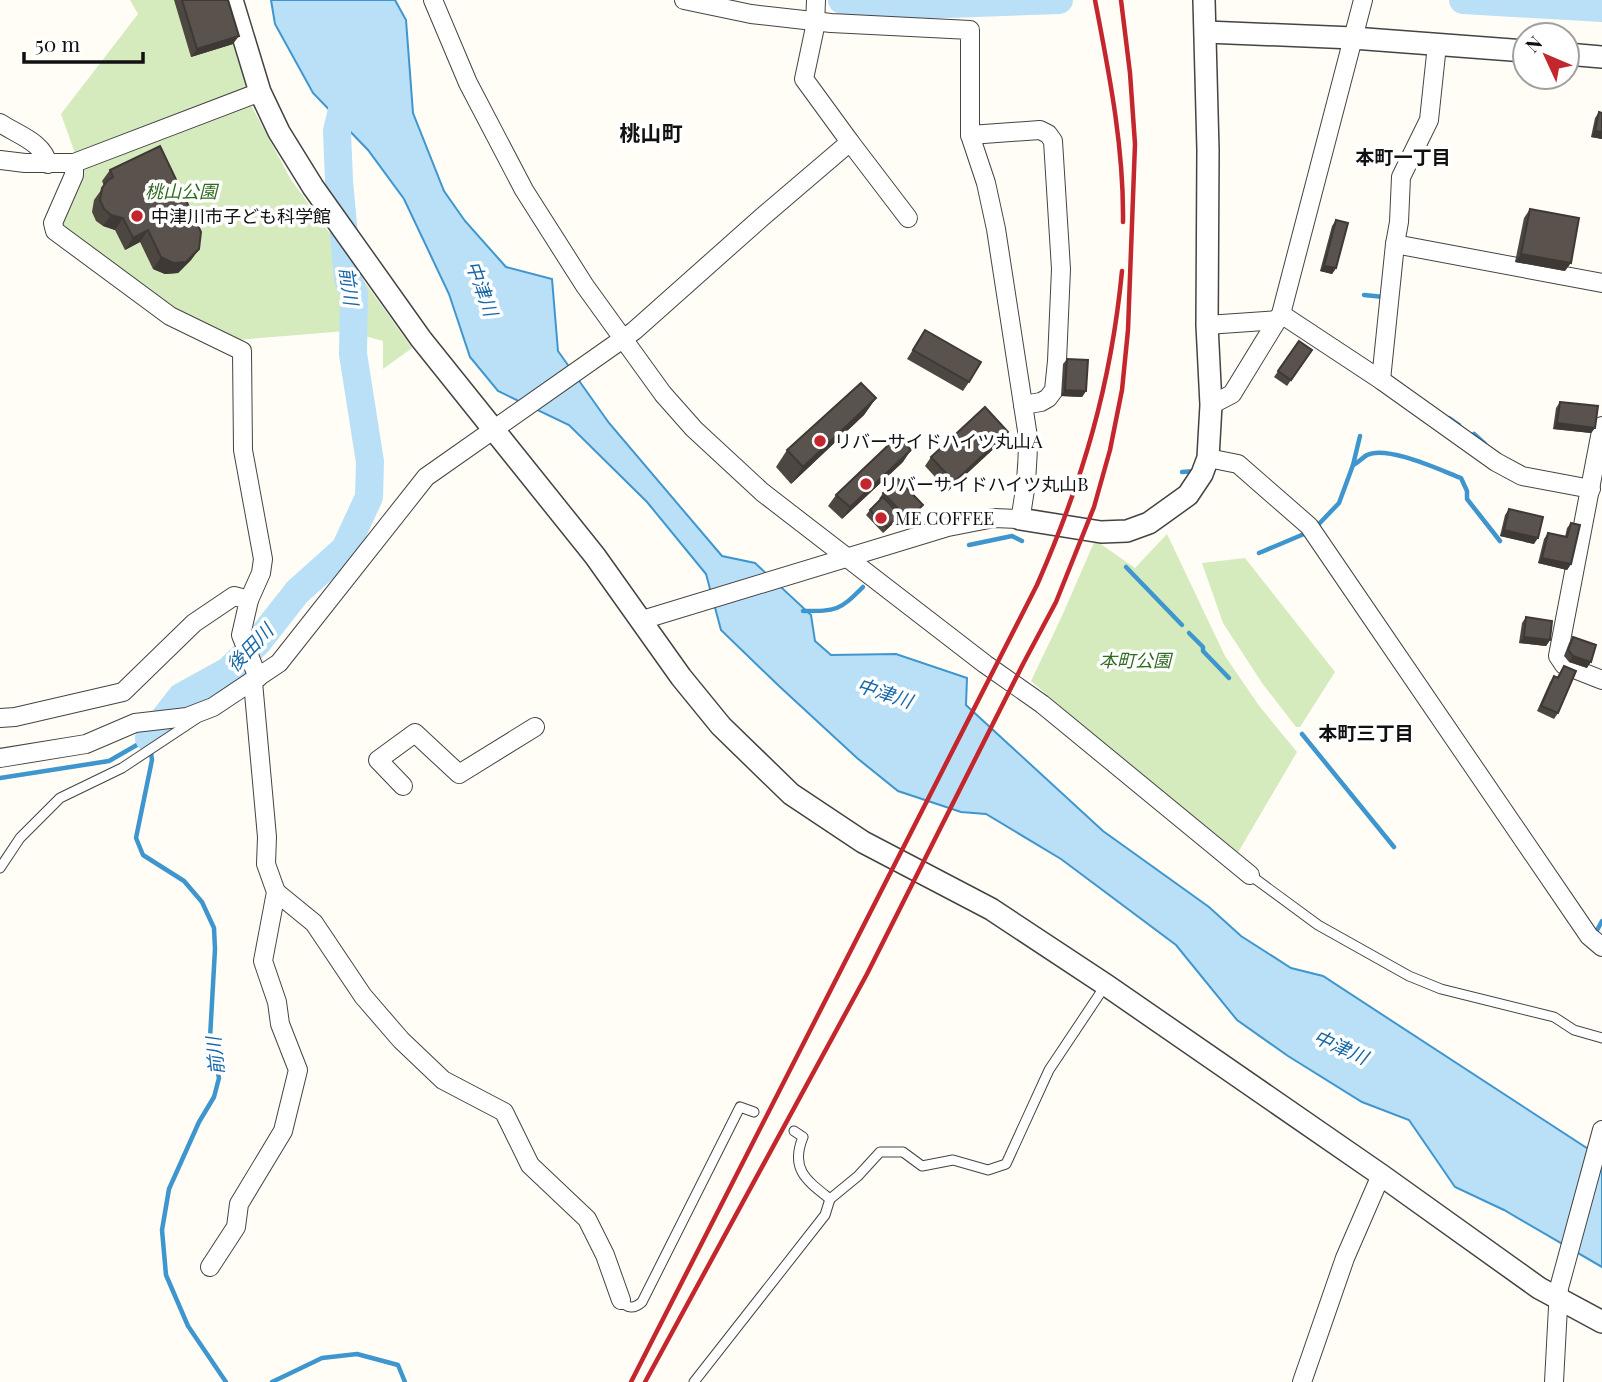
<svg xmlns="http://www.w3.org/2000/svg" width="1602" height="1382" viewBox="0 0 1602 1382" font-family="'Playfair Display','Noto Sans JP',serif">
<style>
.green{fill:#d5ebbd}
.water{fill:#b9e0f7;stroke:#3f96cf;stroke-width:2}
.lines{fill:none;stroke-linecap:round;stroke-linejoin:round}
.stream{stroke:#3f96cf;stroke-width:4.5}
.river{stroke:#b9e0f7;stroke-width:28}
.service-casing{stroke:#444;stroke-width:11}
.minor-casing{stroke:#444;stroke-width:20}
.tertiary-casing{stroke:#444;stroke-width:24}
.service{stroke:#fff;stroke-width:9}
.minor{stroke:#fff;stroke-width:18}
.tertiary{stroke:#fff;stroke-width:21}
.rail{stroke:#c4262e;stroke-width:4.5}
.wall{fill:#4d4742}
.shaded-wall{fill:#3f3936}
.building{fill:#5a524d;stroke:#3f3936;stroke-width:2}
.poi-dot{fill:#c4262e;stroke:#fff;stroke-width:2.5}
.labels{text-anchor:middle;dominant-baseline:central;stroke-width:7;stroke-linejoin:round;paint-order:stroke}
.park-label{font-size:18px;font-style:italic;fill:#2f6b1f;stroke:#fff}
.poi-label{font-size:18px;fill:#111;stroke:#fff;text-anchor:start}
.neighbourhood-label{font-size:19px;font-weight:bold;fill:#111;stroke:#fff}
.water-label{font-size:19px;font-style:italic;fill:#1768a6;stroke:#fff}
.quarter-label{font-size:21px;font-weight:bold;fill:#111;stroke:#fff}
</style>
<rect width="100%" height="100%" fill="#fffdf5"/>
<g class="green">
<path d="M 130,0 L 222,0 L 253,109 L 290,178 L 412,348 L 383,369 L 383,341 L 346,331 L 237,340 L 175,310 L 56,228 L 82,173 L 61,114 L 138,14 Z"/>
<path d="M 1167,534 L 1225,656 L 1260,707 L 1297,752 L 1236,856 L 1031,681 L 1062,616 L 1095,540 L 1135,568 Z"/>
<path d="M 1245,558 L 1335,672 L 1300,727 L 1296,727 L 1262,683 L 1223,623 L 1202,563 Z"/>
</g>
<path class="water" d="M 271,0 L 395,0 L 406,20 L 413,113 L 444,191 L 465,221 L 506,267 L 552,279 L 558,351 L 609,423 L 722,556 L 755,563 L 811,615 L 815,641 L 831,655 L 896,654 L 967,678 L 966,705 L 1103,831 L 1209,907 L 1241,936 L 1291,968 L 1323,976 L 1602,1158 L 1602,1267 L 1504,1210 L 1455,1187 L 1409,1120 L 1362,1102 L 1288,1056 L 1237,1020 L 1176,945 L 1061,859 L 986,814 L 961,812 L 898,791 L 857,758 L 779,686 L 721,630 L 706,574 L 647,502 L 569,425 L 498,391 L 470,357 L 449,294 L 404,199 L 368,150 L 313,93 L 275,24 Z"/>
<g class="lines">
<g class="stream">
<path d="M 1364,295 L 1384,297"/>
<path d="M 1449,418 L 1459,425"/>
<path d="M 1474,434 L 1485,444"/>
<path d="M 1353,465 C 1358,463 1362,458 1367,455 C 1387,445 1440,470 1461,478 L 1467,491 L 1467,499 L 1500,541"/>
<path d="M 1182,472 L 1195,471"/>
<path d="M 1316,527 L 1339,503 L 1353,465 L 1360,436"/>
<path d="M 969,545 L 1012,536 L 1022,541"/>
<path d="M 1259,553 L 1304,534"/>
<path d="M 1126,567 L 1182,625"/>
<path d="M 803,611 C 837,611 839,611 863,587"/>
<path d="M 1189,633 L 1203,647 L 1203,651 L 1229,678"/>
<path d="M 1302,734 L 1394,847"/>
<path d="M 0,778 L 109,761 L 149,738 L 152,760 L 136,838 L 143,855 L 184,881 L 202,902 L 214,928 L 215,949 L 210,1038 L 219,1078 L 214,1097 L 199,1122 L 169,1189 L 162,1230 L 166,1275 L 188,1326 L 226,1382"/>
<path d="M 1595,934 L 1602,921"/>
<path d="M 272,1382 L 322,1358 L 357,1354 L 398,1365 L 405,1382"/>
</g>
<g class="river">
<path d="M 842,0 L 920,5 L 1059,0"/>
<path d="M 1463,0 L 1602,8"/>
<path d="M 149,738 L 181,697 L 228,671 L 258,642 L 297,592 L 345,549 L 369,497 L 370,462 L 353,354 L 354,294 L 348,279 L 339,181 L 337,131 L 348,85"/>
</g>
<g class="service-casing">
<g id="service">
<path d="M 0,868 L 20,838 L 60,798 L 122,768 L 196,719"/>
<path d="M 1250,875 L 1318,925 L 1409,976 L 1441,989 L 1554,1017 L 1574,1030 L 1602,1038"/>
<path d="M 794,1131 L 803,1137 C 790,1169 806,1180 830,1199 L 858,1176 L 880,1152 L 903,1152 L 922,1166 L 953,1160 L 988,1170 L 1006,1164 L 1049,1070 L 1105,986"/>
<path d="M 621,1300 C 627,1309 634,1309 642,1302 L 740,1107 L 754,1112"/>
<path d="M 694,1382 L 825,1215 L 830,1199"/>
</g>
</g>
<g class="minor-casing">
<g id="minor">
<path d="M 433,0 L 468,83 L 524,190 L 585,286 L 663,394 L 694,429 L 762,492 L 985,664 L 1042,704 L 1250,875"/>
<path d="M 0,123 C 18,135 43,142 48,164"/>
<path d="M 970,135 L 1040,130 L 1048,134 L 1053,141 L 1061,269 L 1057,361 L 1054,390 L 1048,398 L 1041,402 L 1023,405"/>
<path d="M 850,142 L 908,218"/>
<path d="M 0,160 L 25,163 L 74,163 L 260,92"/>
<path d="M 74,163 L 74,175 L 53,223 L 55,231 L 170,316 L 242,351 L 243,450 L 263,559 L 261,573 L 249,600"/>
<path d="M 1395,244 L 1602,283"/>
<path d="M 1281,314 L 1381,380 L 1496,462 L 1522,476 L 1591,489"/>
<path d="M 1207,325 L 1278,320"/>
<path d="M 1381,380 L 1395,244 L 1399,222 L 1401,177 L 1429,120 L 1437,45"/>
<path d="M 1211,405 L 1232,394 L 1281,314 L 1363,0"/>
<path d="M 1602,426 L 1558,656 L 1564,665 L 1602,680"/>
<path d="M 1208,458 L 1238,464 L 1309,526 L 1589,936 L 1602,947"/>
<path d="M 642,620 L 948,527 L 994,518 L 1020,519 C 1026,491 1028,465 1028,437 L 996,229 L 986,183 L 970,135 L 970,30 L 831,23 L 751,14 L 684,0"/>
<path d="M 0,718 L 15,717 L 123,692 L 194,623 L 234,596 L 249,600 L 241,635 L 258,678"/>
<path d="M 0,758 L 86,744 L 135,723 L 187,717 L 213,707 L 279,663 L 426,477 L 634,331 L 761,218 L 850,142 L 804,79 L 815,27 L 816,0"/>
<path d="M 403,786 L 378,760 L 415,733 L 459,774 L 535,727"/>
<path d="M 276,892 L 314,923 L 363,996 L 401,1040 L 443,1080 L 504,1112 L 530,1165 L 587,1219 L 605,1255 L 621,1300"/>
<path d="M 210,1267 L 236,1227 L 239,1204 L 283,1131 L 298,1070 L 280,1024 L 277,1002 L 263,961 L 276,892 L 266,864 L 267,837 L 253,682"/>
<path d="M 1302,1382 L 1345,1258 L 1381,1175"/>
<path d="M 1554,1382 L 1559,1288 L 1602,1130"/>
</g>
</g>
<g class="tertiary-casing">
<g id="tertiary">
<path d="M 232,0 L 260,92 L 279,132 L 313,187 L 421,339 L 595,556 L 681,677 L 721,726 L 791,794 L 863,842 L 991,909 L 1106,985 L 1381,1175 L 1539,1288 L 1602,1322"/>
<path d="M 1206,32 L 1353,38 L 1525,51"/>
<path d="M 1567,54 L 1602,57"/>
<path d="M 1020,519 L 1101,532 L 1127,531 L 1149,523 L 1188,495 L 1202,474 L 1208,458 L 1211,405 L 1207,325 L 1208,150 L 1204,0"/>
</g>
</g>
<use href="#service" class="service"/>
<use href="#minor" class="minor"/>
<use href="#tertiary" class="tertiary"/>
<g class="rail">
<path d="M 1095,0 C 1109,73 1124,147 1123,222"/>
<path d="M 631,1382 L 1037,585 C 1083,480 1111,385 1122,271"/>
<path d="M 645,1382 L 867,974 L 1023,664 L 1056,602 L 1094,507 L 1110,450 L 1122,390 L 1128,330 L 1135,144 L 1130,73 L 1121,0"/>
</g>
</g>
<g class="wall">
<path d="M 174,0 L 228,0 L 233,44 L 191,57 Z"/>
<path d="M 1599,112 L 1602,139 L 1591,137 L 1595,118 Z"/>
<path d="M 110,170 L 199,249 L 191,260 L 178,273 L 165,274 L 153,269 L 140,242 L 125,250 L 115,230 L 103,226 L 96,221 L 92,212 L 94,200 L 104,186 L 102,181 Z"/>
<path d="M 1530,209 L 1565,271 L 1515,262 L 1524,218 Z"/>
<path d="M 1336,220 L 1336,268 L 1332,274 L 1320,271 L 1332,226 Z"/>
<path d="M 925,330 L 969,382 L 963,391 L 907,359 Z"/>
<path d="M 1299,341 L 1312,350 L 1287,386 L 1274,377 Z"/>
<path d="M 1067,359 L 1086,391 L 1082,397 L 1061,396 L 1063,364 Z"/>
<path d="M 876,398 L 864,415 L 791,484 L 776,467 L 787,450 Z"/>
<path d="M 1560,402 L 1595,428 L 1591,433 L 1553,429 L 1556,408 Z"/>
<path d="M 1008,432 L 1002,441 L 948,491 L 925,466 L 931,457 Z"/>
<path d="M 903,462 L 842,519 L 828,506 L 836,495 Z"/>
<path d="M 883,493 L 919,511 L 904,524 L 898,518 L 883,533 L 866,515 L 870,510 L 881,500 L 879,499 Z"/>
<path d="M 1509,509 L 1534,544 L 1500,536 L 1505,515 Z"/>
<path d="M 1571,523 L 1571,564 L 1567,570 L 1538,563 L 1544,539 L 1548,533 L 1565,537 L 1567,528 Z"/>
<path d="M 1526,617 L 1550,640 L 1546,646 L 1519,643 L 1522,623 Z"/>
<path d="M 1573,637 L 1587,668 L 1569,662 L 1564,656 L 1569,643 Z"/>
<path d="M 1564,666 L 1558,713 L 1554,719 L 1537,711 L 1550,682 L 1554,676 L 1557,677 Z"/>
</g>
<g class="shaded-wall">
<path d="M 239,36 L 233,44 L 191,57 L 197,49 Z"/>
<path d="M 1595,131 L 1602,132 L 1602,139 L 1591,137 Z"/>
<path d="M 111,215 L 123,218 L 115,230 L 103,226 Z"/>
<path d="M 148,230 L 140,242 L 125,250 L 133,238 Z"/>
<path d="M 199,249 L 191,260 L 178,273 L 165,274 L 153,269 L 161,257 Z"/>
<path d="M 1521,254 L 1571,263 L 1565,271 L 1515,262 Z"/>
<path d="M 1324,266 L 1336,268 L 1332,274 L 1320,271 Z"/>
<path d="M 1065,390 L 1086,391 L 1082,397 L 1061,396 Z"/>
<path d="M 876,398 L 864,415 L 791,484 L 803,467 Z"/>
<path d="M 1557,423 L 1595,428 L 1591,433 L 1553,429 Z"/>
<path d="M 1008,432 L 1002,441 L 948,491 L 954,482 Z"/>
<path d="M 911,450 L 903,462 L 842,519 L 850,507 Z"/>
<path d="M 923,505 L 919,511 L 904,524 L 908,519 Z"/>
<path d="M 900,515 L 896,521 L 883,533 L 887,527 Z"/>
<path d="M 1504,530 L 1538,538 L 1534,544 L 1500,536 Z"/>
<path d="M 1542,558 L 1571,564 L 1567,570 L 1538,563 Z"/>
<path d="M 1524,637 L 1550,640 L 1546,646 L 1519,643 Z"/>
<path d="M 1573,656 L 1591,662 L 1587,668 L 1569,662 Z"/>
</g>
<g class="building">
<path d="M 182,0 L 228,0 L 239,36 L 197,49 Z"/>
<path d="M 1599,112 L 1602,113 L 1602,132 L 1595,131 Z"/>
<path d="M 160,146 L 201,232 L 199,249 L 186,262 L 173,263 L 161,257 L 148,230 L 133,238 L 123,218 L 111,215 L 104,209 L 100,200 L 102,188 L 108,180 L 113,177 L 110,170 Z"/>
<path d="M 1530,209 L 1579,218 L 1571,263 L 1521,254 Z"/>
<path d="M 1336,220 L 1348,223 L 1336,268 L 1324,266 Z"/>
<path d="M 925,330 L 981,362 L 969,382 L 913,350 Z"/>
<path d="M 1299,341 L 1312,350 L 1291,380 L 1278,371 Z"/>
<path d="M 1067,359 L 1088,360 L 1086,391 L 1065,390 Z"/>
<path d="M 861,383 L 876,398 L 803,467 L 787,450 Z"/>
<path d="M 1560,402 L 1598,406 L 1595,428 L 1557,423 Z"/>
<path d="M 985,407 L 1008,432 L 954,482 L 931,457 Z"/>
<path d="M 898,436 L 911,450 L 850,507 L 836,495 Z"/>
<path d="M 898,479 L 923,505 L 908,519 L 883,493 Z"/>
<path d="M 883,497 L 900,515 L 887,527 L 870,510 Z"/>
<path d="M 1509,509 L 1543,517 L 1538,538 L 1504,530 Z"/>
<path d="M 1571,523 L 1580,525 L 1571,564 L 1542,558 L 1548,533 L 1567,537 Z"/>
<path d="M 1526,617 L 1552,621 L 1550,640 L 1524,637 Z"/>
<path d="M 1573,637 L 1596,645 L 1591,662 L 1573,656 L 1568,650 Z"/>
<path d="M 1564,666 L 1576,671 L 1558,713 L 1541,706 L 1554,676 L 1558,678 Z"/>
</g>
<g class="poi-dot">
<circle cx="137" cy="216" r="7"/>
<circle cx="820" cy="441" r="7"/>
<circle cx="866" cy="484" r="7"/>
<circle cx="881" cy="518" r="7"/>
</g>
<g class="labels">
<g class="park-label">
<text x="181" y="191">桃山公園</text>
<text x="1135" y="660">本町公園</text>
</g>
<g class="poi-label">
<text x="151" y="216">中津川市子ども科学館</text>
<text x="834" y="441">リバーサイドハイツ丸山A</text>
<text x="880" y="484">リバーサイドハイツ丸山B</text>
<text x="895" y="518">ME COFFEE</text>
</g>
<g class="neighbourhood-label">
<text x="1403" y="156">本町一丁目</text>
<text x="1366" y="732">本町三丁目</text>
</g>
<g class="water-label">
<text transform="translate(350 286) rotate(82)">前川</text>
<text transform="translate(483 288) rotate(70)">中津川</text>
<text transform="translate(249 647) rotate(-46)">後田川</text>
<text transform="translate(885 692) rotate(18)">中津川</text>
<text transform="translate(1341 1046) rotate(24)">中津川</text>
<text transform="translate(214 1056) rotate(-96)">前川</text>
</g>
<g class="quarter-label">
<text x="651" y="132">桃山町</text>
</g>
</g>
<g transform="translate(1546 56) rotate(314)"><circle r="33" fill="#ffffff" stroke="#a0a0a0" stroke-width="2"/>
<path d="M0-5L12 26L0 18L-12 26Z" fill="#c4262e"/>
<text y="-10" font-size="19" font-weight="bold" text-anchor="middle" fill="#111111">N</text>
</g>
<path d="M24 52v10h119v-10" fill="none" stroke="#111111" stroke-width="3.5"/>
<text x="35" y="52" font-size="21" fill="#111111" stroke="#ffffff" stroke-width="5" paint-order="stroke">50 m</text>
</svg>
